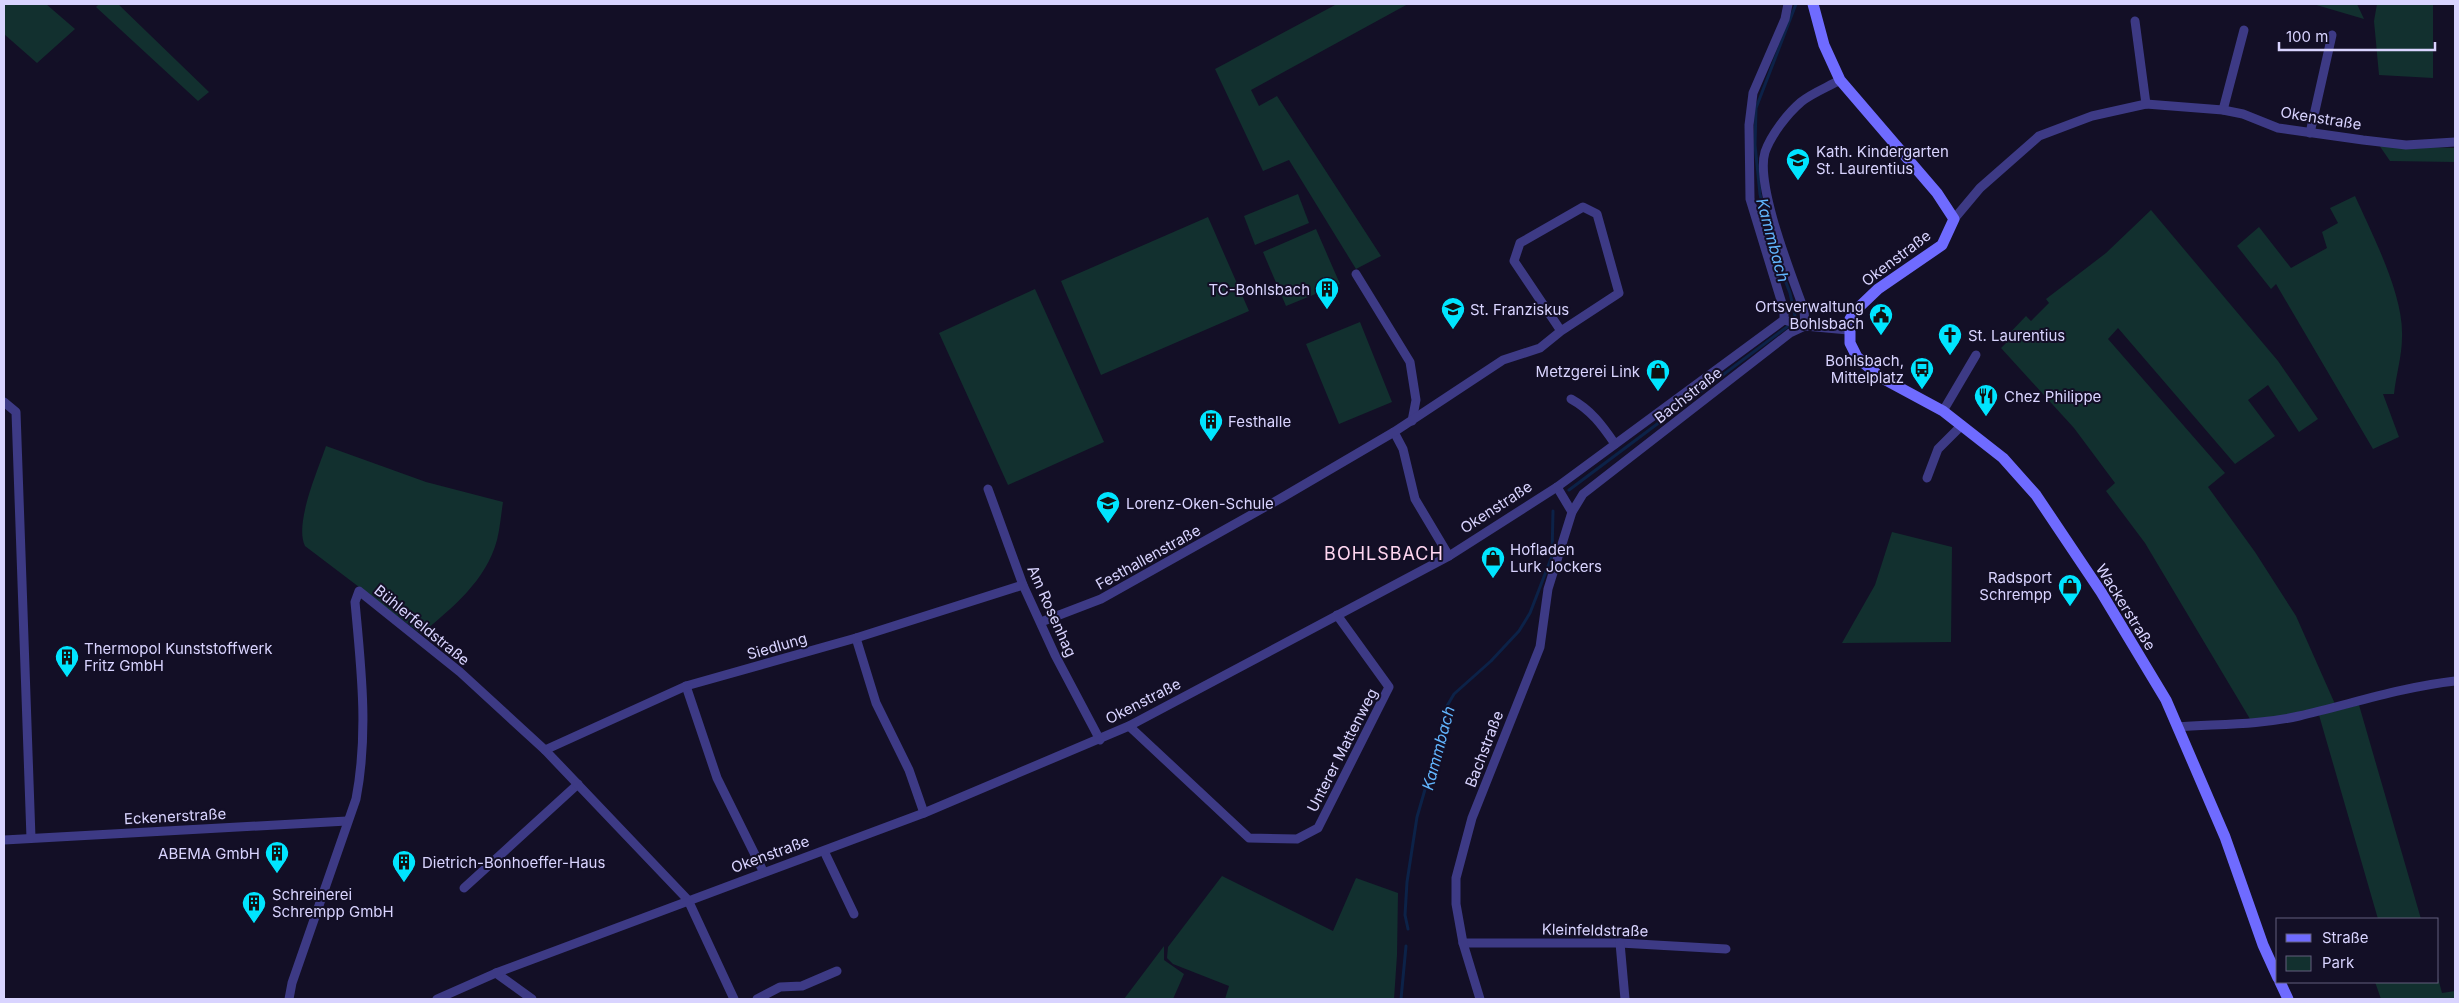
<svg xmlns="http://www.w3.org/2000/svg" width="2459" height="1003" viewBox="0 0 2459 1003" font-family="Inter,sans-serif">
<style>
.green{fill:#12302f}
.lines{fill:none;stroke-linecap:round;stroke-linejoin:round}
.stream{stroke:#0c2248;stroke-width:3}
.street{stroke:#3d3a85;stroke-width:9}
.secondary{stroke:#6f6bff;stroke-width:11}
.labels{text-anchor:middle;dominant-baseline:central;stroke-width:4;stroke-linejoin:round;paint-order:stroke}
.street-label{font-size:15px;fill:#d9d4ff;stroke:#130f26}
.poi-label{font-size:15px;fill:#d9d4ff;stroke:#130f26;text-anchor:start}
.water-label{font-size:16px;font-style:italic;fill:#62b6ff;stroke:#130f26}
.quarter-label{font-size:18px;letter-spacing:1px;fill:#ffd6f0;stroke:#130f26}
</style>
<rect width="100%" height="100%" fill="#130f26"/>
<g class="green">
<path d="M 4,4 L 46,4 L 75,29 L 37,63 L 4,34 Z"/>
<path d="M 99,4 L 118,4 L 209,92 L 198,101 L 96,7 Z"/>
<path d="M 1337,4 L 1408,4 L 1251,90 L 1259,106 L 1277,96 L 1381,256 L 1356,269 L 1289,160 L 1263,171 L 1215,69 Z"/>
<path d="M 2313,4 L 2357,4 L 2364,19 Z"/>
<path d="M 2377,4 L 2433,4 L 2433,78 L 2379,75 L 2374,21 Z"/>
<path d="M 2379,145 L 2455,148 L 2455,162 L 2390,161 Z"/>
<path d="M 1298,194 L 1309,223 L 1255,245 L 1244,216 Z"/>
<path d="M 2355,196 C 2372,234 2404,295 2402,337 C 2402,356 2396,375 2394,394 L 2383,394 L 2399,437 L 2373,449 L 2276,284 L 2271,289 L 2237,246 L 2259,227 L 2291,268 L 2327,248 L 2322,232 L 2338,223 L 2330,208 Z"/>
<path d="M 2151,210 L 2278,361 L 2318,419 L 2299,432 L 2268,385 L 2248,400 L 2275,436 L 2235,464 L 2118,328 L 2108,339 L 2225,473 L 2208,487 L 2255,552 L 2296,616 L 2335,704 L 2280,716 L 2250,719 L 2145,543 L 2106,491 L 2115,483 L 2074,428 L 2001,348 L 2006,343 L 2003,340 L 2026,316 L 2031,321 L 2049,303 L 2046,299 L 2106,253 Z"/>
<path d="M 1208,217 L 1249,311 L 1101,375 L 1061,281 Z"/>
<path d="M 1316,229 L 1340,284 L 1286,306 L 1263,252 Z"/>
<path d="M 1035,289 L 1104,442 L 1008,485 L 939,333 Z"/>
<path d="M 1360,322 L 1392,402 L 1339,424 L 1306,344 Z"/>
<path d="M 326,446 L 426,482 L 503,502 C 501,515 500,528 497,540 C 486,581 452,608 421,634 L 305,546 C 294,524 318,470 326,446 Z"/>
<path d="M 1892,532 L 1952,547 L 1951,642 L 1842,643 L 1875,585 Z"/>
<path d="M 2359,705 L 2421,919 L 2378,919 L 2319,715 Z"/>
<path d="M 1222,876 L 1333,931 L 1356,878 L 1398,893 L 1397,955 L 1394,999 L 1225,999 L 1229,986 L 1173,964 L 1167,958 L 1168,947 Z"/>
<path d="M 1164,946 L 1164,960 L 1184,974 L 1173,999 L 1124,999 Z"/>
<path d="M 2438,978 L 2442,993 L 2455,991 L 2455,999 L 2381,999 L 2375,982 L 2438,982 Z"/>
</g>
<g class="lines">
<g class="stream">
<path d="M 1569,490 L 1787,327 L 1795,316 L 1790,293 L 1770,241 L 1760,194 L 1755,145 L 1756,108 L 1796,4"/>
<path d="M 1408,929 L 1405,915 L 1407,882 L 1417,817 L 1426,786 L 1439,756 L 1447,706 L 1454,694 L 1491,661 L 1519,631 L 1530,613 L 1552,556 L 1553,511"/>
<path d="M 1401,999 L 1406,946"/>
</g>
<g class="street">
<path d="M 2135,21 L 2146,104"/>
<path d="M 2223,110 L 2244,30"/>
<path d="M 2310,133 L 2332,35"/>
<path d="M 1954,219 L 1980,188 L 2039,136 L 2092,116 L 2146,104 L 2223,110 L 2243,114 L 2278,128 L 2363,140 L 2406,145 L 2455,142"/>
<path d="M 1356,274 L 1410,362 L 1416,400 L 1412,421"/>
<path d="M 1784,320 L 1784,310 L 1750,199 L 1749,125 L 1753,93 L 1785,19 L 1788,4"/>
<path d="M 1784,320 L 1805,326 L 1848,330"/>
<path d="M 1805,326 L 1804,310 C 1792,276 1755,185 1765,152 C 1771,135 1787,114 1801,102 C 1812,93 1828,87 1840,80"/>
<path d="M 1571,399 C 1591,410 1602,425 1615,444"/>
<path d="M 4,402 L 16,412 L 31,838"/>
<path d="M 1943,411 L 1976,355"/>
<path d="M 1394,432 L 1403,449 L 1415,499 L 1449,556"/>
<path d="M 1927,478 L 1938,449 L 1962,425"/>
<path d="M 1557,487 L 1572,512"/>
<path d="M 988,489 L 1023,585 L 1055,655 L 1100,740"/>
<path d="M 1041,622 L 1101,599 L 1283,497 L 1394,432 L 1503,360 L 1540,348 L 1561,331 L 1619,293 L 1597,214 L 1583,207 L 1520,243 L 1514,261 L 1561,331"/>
<path d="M 856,638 L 876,703 L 909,770 L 924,813"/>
<path d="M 686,686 L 717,778 L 763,871"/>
<path d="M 1129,726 L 1249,838 L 1297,839 L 1318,828 L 1389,687 L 1337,615"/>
<path d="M 2177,727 C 2218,724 2259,725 2299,716 C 2351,704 2402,687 2455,681"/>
<path d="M 545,750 L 686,686 L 856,638 L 1023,585"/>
<path d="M 4,840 L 347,821"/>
<path d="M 824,851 L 854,914"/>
<path d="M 464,888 L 578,784"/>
<path d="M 1463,943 L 1620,943 L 1726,949"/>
<path d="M 1620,943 L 1625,999"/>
<path d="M 496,973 L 532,999"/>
<path d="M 289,999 L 292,983 L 356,799 C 368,737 362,676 356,613 L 355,602 L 359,591 L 460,672 L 545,750 L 688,900 L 734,999"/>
<path d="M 437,999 L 496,973 L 924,813 L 1129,726 L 1449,556 L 1557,487 L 1784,320"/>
<path d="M 757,999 L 780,987 L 802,986 L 837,971"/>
<path d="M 1480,999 L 1463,943 L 1456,904 L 1456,878 L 1472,818 L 1540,647 L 1548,589 L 1572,512 L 1583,494 L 1790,333 L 1805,326"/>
</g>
<g class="secondary">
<path d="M 1813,4 L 1824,45 L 1840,80 L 1937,193 L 1954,219 L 1942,245 L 1878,289 L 1856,310 L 1850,319 L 1850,343 L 1857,357 L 1880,377 L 1943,411 L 2003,458 L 2036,495 L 2101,592 L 2166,700 L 2225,837 L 2263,945 L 2278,978"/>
<path d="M 2280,982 L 2288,999"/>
</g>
</g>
<defs>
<g id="school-pin" transform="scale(1.25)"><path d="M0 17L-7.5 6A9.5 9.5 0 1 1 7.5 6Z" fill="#00e5ff" stroke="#130f26"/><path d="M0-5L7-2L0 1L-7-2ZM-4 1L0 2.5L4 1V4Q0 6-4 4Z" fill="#111"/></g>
<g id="building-pin" transform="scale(1.25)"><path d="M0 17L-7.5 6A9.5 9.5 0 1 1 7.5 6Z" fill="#00e5ff" stroke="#130f26"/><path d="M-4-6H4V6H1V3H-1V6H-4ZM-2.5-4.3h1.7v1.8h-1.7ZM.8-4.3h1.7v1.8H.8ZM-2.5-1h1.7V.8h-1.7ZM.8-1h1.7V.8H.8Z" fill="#111"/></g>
<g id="civic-pin" transform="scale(1.25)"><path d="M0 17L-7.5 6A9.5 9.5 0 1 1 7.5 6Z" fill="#00e5ff" stroke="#130f26"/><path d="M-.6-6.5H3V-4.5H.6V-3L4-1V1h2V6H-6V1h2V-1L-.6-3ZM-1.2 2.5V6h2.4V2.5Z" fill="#111"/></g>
<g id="church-pin" transform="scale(1.25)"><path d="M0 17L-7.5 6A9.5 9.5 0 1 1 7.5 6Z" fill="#00e5ff" stroke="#130f26"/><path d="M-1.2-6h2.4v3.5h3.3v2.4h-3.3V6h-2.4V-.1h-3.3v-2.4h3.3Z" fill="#111"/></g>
<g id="bus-pin" transform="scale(1.25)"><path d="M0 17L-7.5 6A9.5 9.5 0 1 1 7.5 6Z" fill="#00e5ff" stroke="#130f26"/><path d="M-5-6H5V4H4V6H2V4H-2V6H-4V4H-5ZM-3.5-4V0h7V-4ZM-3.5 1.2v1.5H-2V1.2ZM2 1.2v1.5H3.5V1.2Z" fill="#111"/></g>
<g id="shop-pin" transform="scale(1.25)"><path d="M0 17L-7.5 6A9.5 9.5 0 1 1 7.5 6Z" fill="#00e5ff" stroke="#130f26"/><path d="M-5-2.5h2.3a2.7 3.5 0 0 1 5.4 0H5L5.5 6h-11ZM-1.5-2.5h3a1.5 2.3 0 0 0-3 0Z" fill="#111"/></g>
<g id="restaurant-pin" transform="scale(1.25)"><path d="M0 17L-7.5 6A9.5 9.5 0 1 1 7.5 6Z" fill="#00e5ff" stroke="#130f26"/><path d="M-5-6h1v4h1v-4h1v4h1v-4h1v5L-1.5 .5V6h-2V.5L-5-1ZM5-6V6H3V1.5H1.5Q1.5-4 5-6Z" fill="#111"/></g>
</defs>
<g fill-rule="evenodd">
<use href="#school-pin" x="1798" y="160"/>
<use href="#building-pin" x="1327" y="289"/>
<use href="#school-pin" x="1453" y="309"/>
<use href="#civic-pin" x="1881" y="315"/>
<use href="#church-pin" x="1950" y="335"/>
<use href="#bus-pin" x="1922" y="369"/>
<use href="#shop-pin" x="1658" y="371"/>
<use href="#restaurant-pin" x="1986" y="396"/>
<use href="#building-pin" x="1211" y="421"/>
<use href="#school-pin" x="1108" y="503"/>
<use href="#shop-pin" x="1493" y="558"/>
<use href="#shop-pin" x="2070" y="586"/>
<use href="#building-pin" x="67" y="657"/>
<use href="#building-pin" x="277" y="853"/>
<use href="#building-pin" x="404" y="862"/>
<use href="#building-pin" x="254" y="903"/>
</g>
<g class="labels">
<g class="street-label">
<text transform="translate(2321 118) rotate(9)">Okenstraße</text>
<text transform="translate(1896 258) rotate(-37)">Okenstraße</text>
<text transform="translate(1688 395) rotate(-38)">Bachstraße</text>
<text transform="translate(1496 507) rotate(-33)">Okenstraße</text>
<text transform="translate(1148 557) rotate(-29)">Festhallenstraße</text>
<text transform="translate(2126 607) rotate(58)">Wackerstraße</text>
<text transform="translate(1052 611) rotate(66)">Am Rosenhag</text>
<text transform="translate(422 625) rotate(39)">Bühlerfeldstraße</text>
<text transform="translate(777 646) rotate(-16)">Siedlung</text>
<text transform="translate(1143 701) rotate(-27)">Okenstraße</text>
<text transform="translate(1484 749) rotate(-69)">Bachstraße</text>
<text transform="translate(1342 750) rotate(-63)">Unterer Mattenweg</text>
<text transform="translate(175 816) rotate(-3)">Eckenerstraße</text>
<text transform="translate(770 854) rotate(-20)">Okenstraße</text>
<text transform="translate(1595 930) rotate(1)">Kleinfeldstraße</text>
</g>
<g class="poi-label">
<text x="1816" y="151">Kath. Kindergarten<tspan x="1816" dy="17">St. Laurentius</tspan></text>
<text x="1310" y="289" text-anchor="end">TC-Bohlsbach</text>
<text x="1864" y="306" text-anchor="end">Ortsverwaltung<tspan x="1864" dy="17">Bohlsbach</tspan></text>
<text x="1470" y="309">St. Franziskus</text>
<text x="1968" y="335">St. Laurentius</text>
<text x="1904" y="360" text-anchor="end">Bohlsbach,<tspan x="1904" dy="17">Mittelplatz</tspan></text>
<text x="1640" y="371" text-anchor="end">Metzgerei Link</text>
<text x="2004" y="396">Chez Philippe</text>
<text x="1228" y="421">Festhalle</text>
<text x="1126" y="503">Lorenz-Oken-Schule</text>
<text x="1510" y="549">Hofladen<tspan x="1510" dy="17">Lurk Jockers</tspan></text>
<text x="2052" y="577" text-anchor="end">Radsport<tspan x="2052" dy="17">Schrempp</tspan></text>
<text x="84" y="648">Thermopol Kunststoffwerk<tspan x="84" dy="17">Fritz GmbH</tspan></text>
<text x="260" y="853" text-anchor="end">ABEMA GmbH</text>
<text x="422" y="862">Dietrich-Bonhoeffer-Haus</text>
<text x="272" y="894">Schreinerei<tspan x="272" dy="17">Schrempp GmbH</tspan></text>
</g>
<g class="water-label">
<text transform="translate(1773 240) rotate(75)">Kammbach</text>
<text transform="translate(1438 748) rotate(-75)">Kammbach</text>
</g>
<g class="quarter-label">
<text x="1384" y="553">BOHLSBACH</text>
</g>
</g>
<rect width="2459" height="1003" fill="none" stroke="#d9d4ff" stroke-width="10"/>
<rect x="2276" y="918" width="162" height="65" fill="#130f26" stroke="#625e7d"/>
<rect x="2286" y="934" width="25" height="8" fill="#6f6bff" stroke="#625e7d"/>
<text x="2322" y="943" font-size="15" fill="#d9d4ff">Straße</text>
<rect x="2286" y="956" width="25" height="15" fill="#12302f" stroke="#625e7d"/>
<text x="2322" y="968" font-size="15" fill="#d9d4ff">Park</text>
<path d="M2279 42v8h156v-8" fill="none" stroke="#d9d4ff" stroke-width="2.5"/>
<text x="2286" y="42" font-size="15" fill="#d9d4ff" stroke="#130f26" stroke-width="4" paint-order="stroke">100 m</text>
</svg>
